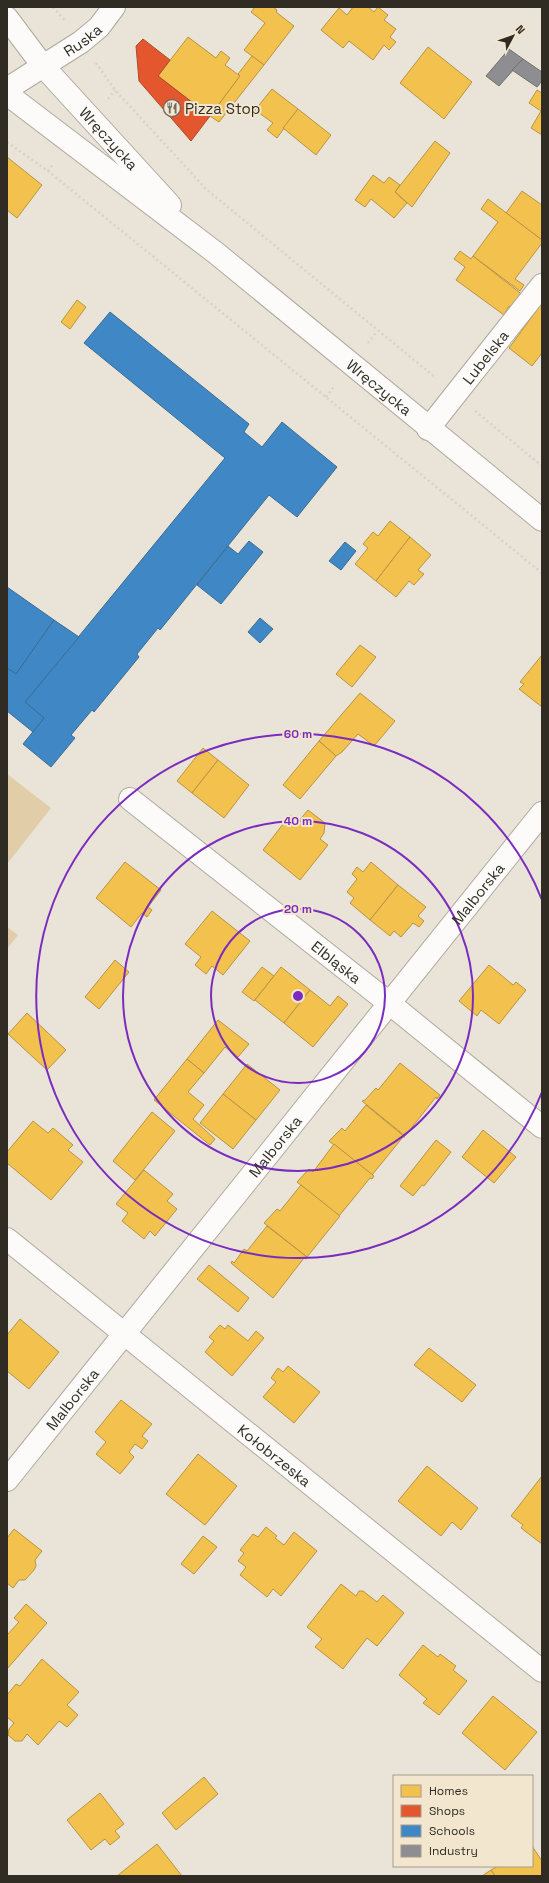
<svg xmlns="http://www.w3.org/2000/svg" width="549" height="1883" viewBox="0 0 549 1883" font-family="'Space Grotesk',sans-serif">
<style>
.green{fill:#e1cda7}
.homes{fill:#f2c14e;stroke:#b89441}
.shops{fill:#e4572e;stroke:#ae4a2b}
.schools{fill:#3f88c5;stroke:#3a6c94}
.industry{fill:#8d8d92;stroke:#717071}
.lines{fill:none;stroke-linecap:round;stroke-linejoin:round}
.minor-casing{stroke:#afa99f;stroke-width:24}
.major-casing{stroke:#afa99f;stroke-width:24}
.path{stroke:#d4d2ce;stroke-width:2.5;stroke-dasharray:2 3;stroke-linecap:butt}
.minor{stroke:#fcfbf9;stroke-width:22}
.major{stroke:#fcfbf9;stroke-width:22}
.ring{fill:none;stroke:#7b2cbf;stroke-width:2}
.labels{text-anchor:middle;dominant-baseline:central;stroke-width:4;stroke-linejoin:round;paint-order:stroke}
.street-label{font-size:15px;fill:#302c23;stroke:#f2e6cf}
.poi-label{font-size:15px;fill:#302c23;stroke:#f2e6cf;text-anchor:start}
.centre{fill:#7b2cbf;stroke:#f2e6cf;stroke-width:2}
.ring-label{font-size:12px;text-anchor:middle;font-weight:bold;fill:#7b2cbf;stroke:#f2e6cf;stroke-width:4;stroke-linejoin:round;paint-order:stroke}
</style>
<rect width="100%" height="100%" fill="#eae3d7"/>
<g class="green">
<path d="M 7,774 L 51,808 L 7,864 Z"/>
<path d="M 7,927 L 18,935 L 7,949 Z"/>
</g>
<g class="homes">
<path d="M 255,7 L 273,7 L 277,10 L 276,12 L 294,26 L 264,65 L 244,50 L 265,23 L 251,12 Z"/>
<path d="M 353,7 L 368,7 L 374,12 L 378,7 L 388,15 L 384,20 L 396,29 L 390,37 L 396,42 L 389,50 L 384,45 L 373,60 L 349,41 L 343,48 L 321,30 L 339,8 L 347,15 Z"/>
<path d="M 188,37 L 216,58 L 221,51 L 230,58 L 225,65 L 240,76 L 210,116 L 158,76 Z"/>
<path d="M 428,47 L 472,82 L 444,119 L 400,83 Z"/>
<path d="M 252,56 L 264,65 L 219,122 L 210,116 L 240,76 L 238,74 Z"/>
<path d="M 272,89 L 298,109 L 277,138 L 267,130 L 273,123 L 255,110 Z"/>
<path d="M 537,90 L 542,93 L 542,135 L 531,128 L 541,111 L 529,103 Z"/>
<path d="M 298,109 L 331,135 L 316,155 L 283,128 Z"/>
<path d="M 435,141 L 450,153 L 412,207 L 395,192 Z"/>
<path d="M 7,157 L 42,185 L 17,218 L 7,210 Z"/>
<path d="M 373,175 L 384,183 L 389,177 L 400,185 L 395,192 L 407,203 L 394,218 L 371,199 L 365,207 L 355,200 Z"/>
<path d="M 522,191 L 542,205 L 542,240 L 506,213 Z"/>
<path d="M 488,199 L 542,240 L 542,243 L 515,279 L 524,285 L 520,291 L 473,256 L 498,222 L 481,209 Z"/>
<path d="M 460,251 L 471,259 L 473,256 L 524,296 L 515,311 L 509,306 L 504,315 L 456,280 L 465,267 L 454,259 Z"/>
<path d="M 77,300 L 86,307 L 70,329 L 61,322 Z"/>
<path d="M 542,303 L 542,353 L 532,366 L 509,348 Z"/>
<path d="M 390,521 L 410,537 L 376,581 L 355,564 L 368,548 L 363,544 L 373,532 L 378,536 Z"/>
<path d="M 410,537 L 431,555 L 418,570 L 424,574 L 414,585 L 409,581 L 396,597 L 376,581 Z"/>
<path d="M 360,645 L 376,657 L 352,687 L 336,674 Z"/>
<path d="M 542,655 L 542,707 L 519,689 L 524,684 L 520,682 Z"/>
<path d="M 360,693 L 395,721 L 374,746 L 358,734 L 342,752 L 336,756 L 319,741 Z"/>
<path d="M 319,741 L 336,756 L 300,799 L 283,785 Z"/>
<path d="M 203,748 L 218,760 L 192,793 L 177,781 Z"/>
<path d="M 218,760 L 249,785 L 224,818 L 192,793 Z"/>
<path d="M 308,810 L 325,823 L 324,833 L 320,839 L 328,845 L 300,880 L 263,850 L 290,815 L 298,822 Z"/>
<path d="M 125,862 L 161,890 L 148,907 L 152,910 L 147,917 L 142,913 L 131,927 L 96,898 Z"/>
<path d="M 371,862 L 398,885 L 370,920 L 350,903 L 354,898 L 347,892 L 357,879 L 352,874 L 357,867 L 363,872 Z"/>
<path d="M 398,885 L 426,907 L 418,916 L 424,921 L 419,927 L 413,923 L 401,937 L 394,931 L 390,936 L 370,920 Z"/>
<path d="M 212,911 L 250,941 L 223,975 L 212,966 L 206,974 L 195,965 L 201,957 L 185,944 Z"/>
<path d="M 115,960 L 129,972 L 99,1009 L 85,997 Z"/>
<path d="M 489,965 L 513,985 L 516,982 L 526,990 L 499,1024 L 481,1010 L 477,1016 L 459,1001 Z"/>
<path d="M 262,967 L 274,976 L 254,1001 L 242,992 Z"/>
<path d="M 281,967 L 310,990 L 284,1023 L 255,1000 Z"/>
<path d="M 310,990 L 330,1006 L 338,996 L 348,1004 L 313,1047 L 284,1023 Z"/>
<path d="M 27,1013 L 66,1050 L 47,1070 L 8,1034 Z"/>
<path d="M 218,1020 L 249,1044 L 238,1057 L 225,1047 L 204,1073 L 187,1059 Z"/>
<path d="M 187,1059 L 204,1073 L 188,1092 L 204,1105 L 193,1119 L 215,1139 L 210,1145 L 154,1100 Z"/>
<path d="M 400,1063 L 440,1095 L 437,1099 L 436,1097 L 405,1136 L 362,1101 L 365,1100 L 376,1088 L 378,1090 Z"/>
<path d="M 247,1064 L 280,1090 L 256,1120 L 223,1094 Z"/>
<path d="M 223,1094 L 256,1120 L 233,1149 L 200,1123 Z"/>
<path d="M 366,1105 L 405,1137 L 403,1137 L 372,1175 L 329,1141 L 342,1128 L 345,1131 Z"/>
<path d="M 152,1112 L 175,1131 L 135,1180 L 113,1161 Z"/>
<path d="M 33,1121 L 48,1133 L 53,1128 L 73,1145 L 68,1150 L 83,1162 L 51,1200 L 7,1163 L 7,1152 Z"/>
<path d="M 483,1130 L 516,1157 L 494,1183 L 462,1157 Z"/>
<path d="M 436,1140 L 451,1152 L 424,1186 L 422,1185 L 413,1196 L 400,1186 Z"/>
<path d="M 334,1144 L 374,1176 L 372,1179 L 370,1178 L 339,1216 L 297,1182 L 309,1169 L 313,1172 Z"/>
<path d="M 144,1170 L 173,1194 L 167,1201 L 177,1209 L 155,1236 L 150,1231 L 144,1239 L 122,1221 L 128,1213 L 116,1204 Z"/>
<path d="M 301,1185 L 340,1216 L 307,1257 L 264,1223 L 277,1209 L 280,1211 Z"/>
<path d="M 267,1226 L 307,1257 L 306,1259 L 304,1258 L 273,1298 L 231,1263 L 232,1261 L 234,1263 L 244,1249 L 247,1251 Z"/>
<path d="M 209,1265 L 249,1298 L 238,1312 L 197,1279 Z"/>
<path d="M 20,1319 L 59,1352 L 29,1389 L 7,1371 L 7,1335 Z"/>
<path d="M 220,1325 L 225,1329 L 228,1325 L 248,1341 L 256,1331 L 264,1338 L 232,1376 L 205,1352 L 214,1341 L 209,1337 Z"/>
<path d="M 429,1348 L 476,1385 L 462,1402 L 414,1365 Z"/>
<path d="M 288,1366 L 320,1392 L 294,1423 L 263,1397 L 276,1382 L 271,1378 L 278,1368 L 283,1372 Z"/>
<path d="M 121,1400 L 152,1424 L 142,1436 L 148,1441 L 142,1449 L 135,1444 L 129,1452 L 134,1457 L 120,1474 L 96,1454 L 106,1442 L 95,1432 Z"/>
<path d="M 198,1454 L 237,1486 L 205,1525 L 166,1494 Z"/>
<path d="M 427,1466 L 478,1508 L 461,1530 L 452,1522 L 441,1536 L 398,1501 Z"/>
<path d="M 542,1476 L 542,1544 L 521,1528 L 523,1525 L 511,1516 Z"/>
<path d="M 266,1527 L 277,1536 L 275,1538 L 284,1545 L 294,1532 L 317,1551 L 281,1596 L 273,1589 L 267,1597 L 240,1575 L 246,1567 L 238,1561 L 244,1553 L 240,1550 L 253,1534 L 258,1537 Z"/>
<path d="M 14,1529 L 42,1551 L 35,1560 L 36,1566 L 34,1570 L 25,1580 L 19,1580 L 13,1588 L 7,1583 L 7,1538 Z"/>
<path d="M 203,1536 L 217,1547 L 194,1574 L 181,1564 Z"/>
<path d="M 341,1584 L 356,1596 L 359,1591 L 363,1591 L 377,1602 L 383,1595 L 404,1613 L 377,1646 L 367,1638 L 343,1669 L 315,1647 L 322,1639 L 307,1627 Z"/>
<path d="M 26,1604 L 47,1623 L 7,1669 L 7,1635 L 19,1622 L 14,1618 Z"/>
<path d="M 423,1645 L 438,1657 L 440,1654 L 456,1666 L 453,1670 L 467,1681 L 439,1715 L 423,1703 L 427,1699 L 399,1675 Z"/>
<path d="M 42,1659 L 79,1692 L 67,1705 L 78,1715 L 67,1727 L 59,1721 L 38,1745 L 27,1734 L 22,1741 L 15,1741 L 8,1735 L 9,1729 L 14,1723 L 7,1717 L 7,1695 L 16,1684 L 20,1686 Z"/>
<path d="M 493,1696 L 537,1732 L 505,1770 L 462,1733 Z"/>
<path d="M 204,1777 L 218,1794 L 176,1830 L 162,1813 Z"/>
<path d="M 100,1793 L 124,1824 L 115,1831 L 120,1837 L 110,1845 L 105,1839 L 91,1850 L 67,1820 Z"/>
<path d="M 157,1844 L 182,1876 L 117,1876 Z"/>
<path d="M 532,1846 L 542,1861 L 542,1876 L 495,1876 L 491,1870 L 498,1866 L 532,1866 Z"/>
<path d="M 491,1870 L 495,1876 L 482,1876 Z"/>
</g>
<path class="shops" d="M 143,39 L 170,60 L 158,76 L 210,116 L 191,141 L 139,81 L 136,46 Z"/>
<g class="schools">
<path d="M 110,312 L 249,424 L 244,432 L 262,447 L 282,422 L 337,467 L 297,517 L 269,495 L 160,630 L 158,628 L 137,654 L 139,657 L 94,712 L 92,710 L 71,735 L 75,738 L 51,767 L 23,744 L 44,718 L 25,702 L 225,458 L 84,343 Z"/>
<path d="M 249,541 L 263,552 L 221,604 L 197,585 L 228,546 L 238,554 Z"/>
<path d="M 345,542 L 356,551 L 341,570 L 329,561 Z"/>
<path d="M 7,587 L 54,620 L 16,674 L 7,668 Z"/>
<path d="M 260,618 L 273,629 L 260,643 L 248,632 Z"/>
<path d="M 54,620 L 79,637 L 25,702 L 44,718 L 33,732 L 7,711 L 7,668 L 16,674 Z"/>
</g>
<g class="industry">
<path d="M 509,49 L 523,59 L 499,86 L 486,76 Z"/>
<path d="M 523,59 L 542,72 L 542,81 L 537,87 L 512,70 Z"/>
</g>
<g class="lines">
<g class="minor-casing">
<g id="minor">
<path id="s1" d="M 7,89 L 81,42 L 99,27 L 114,7"/>
<path id="s2" d="M 428,429 L 542,285"/>
<path id="s3" d="M 130,799 L 389,1003 L 542,1127"/>
<path id="s4" d="M 7,1239 L 542,1671"/>
<path id="s5" d="M 7,1480 L 542,813"/>
</g>
</g>
<g class="major-casing">
<g id="major">
<path id="s6" d="M 7,18 L 43,66 L 170,205"/>
<path id="s7" d="M 7,94 L 216,253 L 542,520"/>
</g>
</g>
<g class="path">
<path d="M 53,7 L 66,22"/>
<path d="M 96,63 L 115,90 L 206,189 L 436,378"/>
<path d="M 108,99 L 115,90"/>
<path d="M 7,142 L 48,171 L 542,573"/>
<path d="M 48,171 L 54,163"/>
<path d="M 368,343 L 377,331"/>
<path d="M 326,397 L 335,385"/>
<path d="M 475,411 L 542,466"/>
</g>
<use href="#minor" class="minor"/>
<use href="#major" class="major"/>
</g>
<g class="ring">
<circle cx="298" cy="996" r="87"/>
<circle cx="298" cy="996" r="175"/>
<path d="M542 1092A262 262 0 1 1 542 900"/>
</g>
<defs>
<g id="restaurant-ring" transform="scale(0.9)"><circle r="9.5" fill="#f2e6cf" stroke="#716c62" stroke-width="1.5"/><path d="M-5-6h1v4h1v-4h1v4h1v-4h1v5L-1.5 .5V6h-2V.5L-5-1ZM5-6V6H3V1.5H1.5Q1.5-4 5-6Z" fill="#716c62"/></g>
</defs>
<g fill-rule="evenodd">
<use href="#restaurant-ring" x="172" y="108"/>
</g>
<g class="labels">
<g class="street-label">
<text stroke="none"><textPath href="#s1" startOffset="90">Ruska</textPath></text>
<text stroke="none"><textPath href="#s6" startOffset="158">Wręczycka</textPath></text>
<text stroke="none"><textPath href="#s2" startOffset="92">Lubelska</textPath></text>
<text stroke="none"><textPath href="#s7" startOffset="474">Wręczycka</textPath></text>
<text stroke="none"><textPath href="#s5" startOffset="752">Malborska</textPath></text>
<text stroke="none"><textPath href="#s3" startOffset="263">Elbląska</textPath></text>
<text stroke="none"><textPath href="#s5" startOffset="428">Malborska</textPath></text>
<text stroke="none"><textPath href="#s5" startOffset="104">Malborska</textPath></text>
<text stroke="none"><textPath href="#s4" startOffset="344">Kołobrzeska</textPath></text>
</g>
<g class="poi-label">
<text x="185" y="108">Pizza Stop</text>
</g>
</g>
<circle cx="298" cy="996" r="6" class="centre"/>
<g class="ring-label">
<text x="298" y="738">60 m</text>
<text x="298" y="825">40 m</text>
<text x="298" y="913">20 m</text>
</g>
<rect width="549" height="1883" fill="none" stroke="#302c23" stroke-width="16"/>
<rect x="393" y="1775" width="140" height="92" fill="#f2e6cf" stroke="#a49c8a"/>
<rect x="401" y="1785" width="20" height="12" fill="#f2c14e" stroke="#a49c8a"/>
<text x="429" y="1795" font-size="12" fill="#302c23">Homes</text>
<rect x="401" y="1805" width="20" height="12" fill="#e4572e" stroke="#a49c8a"/>
<text x="429" y="1815" font-size="12" fill="#302c23">Shops</text>
<rect x="401" y="1825" width="20" height="12" fill="#3f88c5" stroke="#a49c8a"/>
<text x="429" y="1835" font-size="12" fill="#302c23">Schools</text>
<rect x="401" y="1845" width="20" height="12" fill="#8d8d92" stroke="#a49c8a"/>
<text x="429" y="1855" font-size="12" fill="#302c23">Industry</text>
<g transform="translate(513 36) rotate(49)" stroke="#f2e6cf" stroke-width="3" paint-order="stroke">
<path d="M0-3L7 15L0 10L-7 15Z" fill="#302c23"/>
<text y="-6" font-size="11" font-weight="bold" text-anchor="middle" fill="#302c23">N</text>
</g>
</svg>
